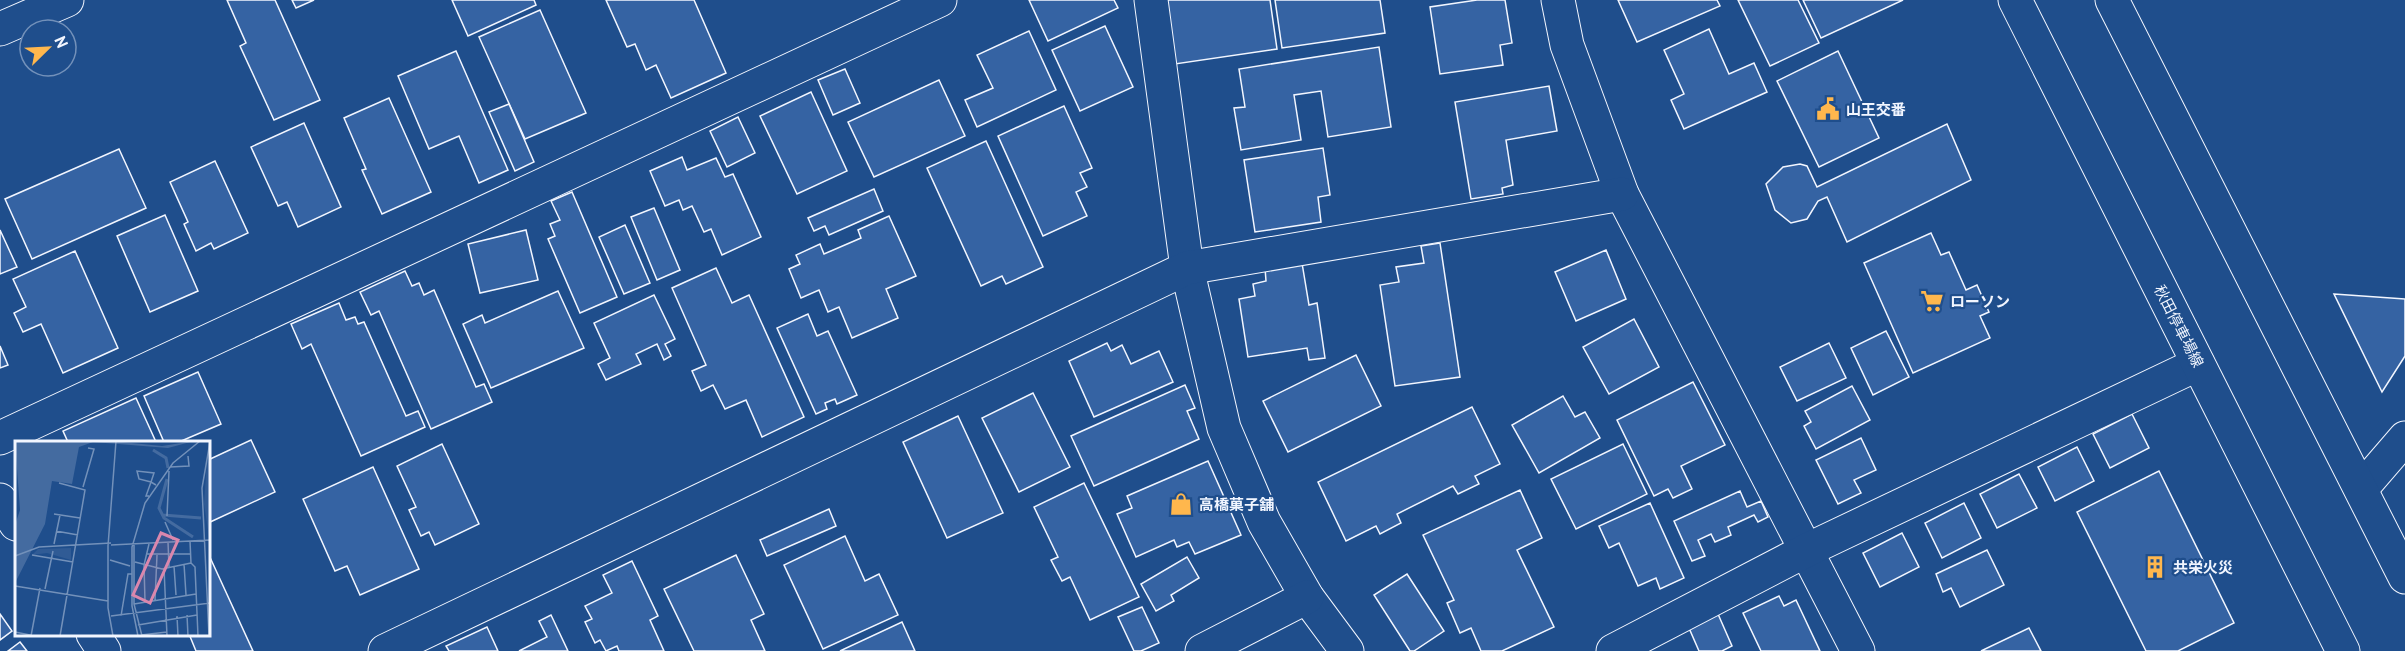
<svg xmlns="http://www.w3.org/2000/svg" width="2405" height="651" viewBox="0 0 2405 651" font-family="'PT Sans','Noto Sans JP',sans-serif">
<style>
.building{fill:#3563a3;stroke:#f2f6ff;stroke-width:1.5}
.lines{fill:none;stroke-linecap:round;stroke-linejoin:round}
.minor-casing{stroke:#f2f6ff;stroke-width:35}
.major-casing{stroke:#f2f6ff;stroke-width:35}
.minor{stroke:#1f4e8c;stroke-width:33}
.major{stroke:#1f4e8c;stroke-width:33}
.labels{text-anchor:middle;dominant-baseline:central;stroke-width:4.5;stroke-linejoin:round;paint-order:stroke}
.poi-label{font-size:15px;font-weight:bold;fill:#f2f6ff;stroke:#1f4e8c;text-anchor:start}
.street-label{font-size:15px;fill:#f2f6ff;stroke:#1f4e8c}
.inset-river{fill:none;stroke:#446ba0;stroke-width:3}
.inset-road{fill:none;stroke:#7391ba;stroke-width:1.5}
.view{fill:#da87ad;fill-opacity:0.15;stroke:#da87ad;stroke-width:3}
.inset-edge{fill:none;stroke:#f2f6ff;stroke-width:3}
</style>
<rect width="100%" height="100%" fill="#1f4e8c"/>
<g class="building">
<path d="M 227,0 L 275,0 L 320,100 L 274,120 L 240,46 L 246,43 Z"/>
<path d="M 292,0 L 314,0 L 296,8 Z"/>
<path d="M 452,0 L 534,0 L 536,5 L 468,36 Z"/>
<path d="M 606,0 L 694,0 L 726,73 L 671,98 L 656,65 L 646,70 L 635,44 L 627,47 Z"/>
<path d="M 1029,0 L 1114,0 L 1118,8 L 1048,41 Z"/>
<path d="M 1165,0 L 1270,0 L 1277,49 L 1175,64 Z"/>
<path d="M 1275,0 L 1380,0 L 1385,33 L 1282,48 Z"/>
<path d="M 1477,0 L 1505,0 L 1512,43 L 1500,45 L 1503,65 L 1440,74 L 1430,7 Z"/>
<path d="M 1618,0 L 1717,0 L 1720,6 L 1637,42 Z"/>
<path d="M 1738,0 L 1798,0 L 1819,43 L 1770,66 Z"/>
<path d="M 1803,0 L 1903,0 L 1821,38 Z"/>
<path d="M 540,10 L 586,113 L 525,139 L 479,37 Z"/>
<path d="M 1105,26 L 1133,87 L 1080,111 L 1052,50 Z"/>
<path d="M 1709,29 L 1729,74 L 1754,63 L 1767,92 L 1684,129 L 1671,100 L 1684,94 L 1664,50 Z"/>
<path d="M 1029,31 L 1056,90 L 977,127 L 965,100 L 993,88 L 977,55 Z"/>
<path d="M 1379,47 L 1391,127 L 1328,137 L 1321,91 L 1294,95 L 1301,140 L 1241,150 L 1234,108 L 1245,107 L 1239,69 Z"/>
<path d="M 456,51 L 508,170 L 479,183 L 459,136 L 429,149 L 398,76 Z"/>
<path d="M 1838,51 L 1879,138 L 1819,167 L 1777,81 Z"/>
<path d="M 845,69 L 860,103 L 833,115 L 818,80 Z"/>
<path d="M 939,80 L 965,136 L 874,177 L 848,122 Z"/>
<path d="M 1549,86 L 1557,131 L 1506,140 L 1513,185 L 1502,188 L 1503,194 L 1471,199 L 1455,102 Z"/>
<path d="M 811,92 L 847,171 L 797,194 L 760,116 Z"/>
<path d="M 389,98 L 431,192 L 382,214 L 362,170 L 366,169 L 344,118 Z"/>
<path d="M 509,104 L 534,162 L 515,171 L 489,112 Z"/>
<path d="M 1064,106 L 1092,168 L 1080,173 L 1087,187 L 1076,192 L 1087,216 L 1043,236 L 998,136 Z"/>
<path d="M 738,117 L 755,153 L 727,167 L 710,131 Z"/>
<path d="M 304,123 L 341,207 L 298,227 L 287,202 L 278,206 L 251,147 Z"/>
<path d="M 1947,124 L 1971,180 L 1847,242 L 1827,197 L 1818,201 L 1807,219 L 1791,223 L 1775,210 L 1766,184 L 1783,167 L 1800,164 L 1807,166 L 1817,187 Z"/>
<path d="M 986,141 L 1043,267 L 1006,284 L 1002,276 L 981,286 L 927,168 Z"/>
<path d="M 1323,148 L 1330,195 L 1318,197 L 1321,222 L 1255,232 L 1244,160 Z"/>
<path d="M 119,149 L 146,208 L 32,259 L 5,199 Z"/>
<path d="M 682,157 L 687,170 L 716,158 L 725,177 L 733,174 L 761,237 L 722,255 L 711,229 L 704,232 L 692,206 L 683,210 L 679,200 L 665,206 L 650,171 Z"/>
<path d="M 215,161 L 248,233 L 214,249 L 211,243 L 196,251 L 184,224 L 188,222 L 170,182 Z"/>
<path d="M 874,189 L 883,211 L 829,235 L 825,226 L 814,231 L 808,218 Z"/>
<path d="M 572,192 L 617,297 L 580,313 L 548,239 L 555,236 L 550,224 L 560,220 L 551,201 Z"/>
<path d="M 654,208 L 680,270 L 657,280 L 631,217 Z"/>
<path d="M 165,215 L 198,291 L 150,312 L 117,236 Z"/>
<path d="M 889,216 L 916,276 L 886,289 L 898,318 L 852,338 L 839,307 L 828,312 L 819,290 L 801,298 L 789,269 L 800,264 L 796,255 L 820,244 L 824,254 L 861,238 L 858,230 Z"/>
<path d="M 625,225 L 650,283 L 624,294 L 599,237 Z"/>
<path d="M 0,230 L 17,267 L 0,274 Z"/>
<path d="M 526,230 L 538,280 L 480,293 L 468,244 Z"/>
<path d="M 1931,233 L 1941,255 L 1949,252 L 1966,290 L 1977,285 L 1989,312 L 1980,316 L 1990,338 L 1913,373 L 1864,263 Z"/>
<path d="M 1440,243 L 1460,377 L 1395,386 L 1380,285 L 1399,282 L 1396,267 L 1424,263 L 1421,246 Z"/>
<path d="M 1606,250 L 1626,299 L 1576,321 L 1555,272 Z"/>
<path d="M 75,251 L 118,348 L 63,373 L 41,324 L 23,332 L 14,313 L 26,307 L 13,279 Z"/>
<path d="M 1302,263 L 1309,305 L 1317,303 L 1325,358 L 1309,360 L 1307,348 L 1248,357 L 1239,299 L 1255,296 L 1253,284 L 1266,281 L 1265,268 Z"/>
<path d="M 716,268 L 732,303 L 749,295 L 804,417 L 762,437 L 746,400 L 725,409 L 713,385 L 701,391 L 692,371 L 706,365 L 672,288 Z"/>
<path d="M 405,271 L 412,286 L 419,283 L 424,295 L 434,290 L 476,387 L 484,384 L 492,402 L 431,429 L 379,311 L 371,315 L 360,292 Z"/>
<path d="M 558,291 L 584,348 L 491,388 L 463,324 L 482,315 L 485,323 Z"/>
<path d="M 2334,294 L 2405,299 L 2405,356 L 2382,392 Z"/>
<path d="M 654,295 L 675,339 L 665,344 L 671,356 L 664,360 L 657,344 L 636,354 L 641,364 L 606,380 L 598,364 L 610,358 L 594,323 Z"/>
<path d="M 339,303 L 346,320 L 355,317 L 358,324 L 364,322 L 406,416 L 418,411 L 425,427 L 361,456 L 311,344 L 302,349 L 291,324 Z"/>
<path d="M 808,314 L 817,336 L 828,331 L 857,395 L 837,404 L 835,399 L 825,403 L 827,409 L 816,414 L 777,328 Z"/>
<path d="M 1634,319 L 1659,367 L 1609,394 L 1583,347 Z"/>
<path d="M 1886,331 L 1909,377 L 1873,395 L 1851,348 Z"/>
<path d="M 1107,343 L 1111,351 L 1122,345 L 1131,364 L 1159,351 L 1173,382 L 1094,417 L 1069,361 Z"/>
<path d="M 1829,343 L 1846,378 L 1797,401 L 1780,367 Z"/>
<path d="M 0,346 L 8,365 L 0,368 Z"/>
<path d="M 1356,355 L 1381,406 L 1288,452 L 1263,401 Z"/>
<path d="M 198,372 L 221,424 L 179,442 L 164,442 L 144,396 Z"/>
<path d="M 1693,382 L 1725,445 L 1681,466 L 1692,489 L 1673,498 L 1668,489 L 1654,496 L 1617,420 Z"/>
<path d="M 1185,385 L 1195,408 L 1187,411 L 1199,439 L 1094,486 L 1071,436 Z"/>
<path d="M 1852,386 L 1870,420 L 1816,449 L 1804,426 L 1811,422 L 1805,411 Z"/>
<path d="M 1033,393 L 1070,467 L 1019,492 L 982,418 Z"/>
<path d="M 1563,396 L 1575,417 L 1585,412 L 1600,438 L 1539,473 L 1512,425 Z"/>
<path d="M 136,398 L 156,442 L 68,442 L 63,431 Z"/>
<path d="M 1472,407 L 1500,464 L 1475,476 L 1479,484 L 1458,494 L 1453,486 L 1397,514 L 1401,523 L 1380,534 L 1376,526 L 1346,541 L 1318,482 Z"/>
<path d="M 2132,414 L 2149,448 L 2110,468 L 2093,434 Z"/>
<path d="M 958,416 L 1003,513 L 947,538 L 903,442 Z"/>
<path d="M 1861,438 L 1876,470 L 1854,480 L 1861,493 L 1838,504 L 1816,460 Z"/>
<path d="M 251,440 L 275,492 L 208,523 L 208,460 Z"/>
<path d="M 442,444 L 479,524 L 435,545 L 429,532 L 421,536 L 409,510 L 416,507 L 397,466 Z"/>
<path d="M 1623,444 L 1647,494 L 1576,529 L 1551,479 Z"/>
<path d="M 2077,447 L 2094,481 L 2055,501 L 2038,467 Z"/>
<path d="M 1208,461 L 1241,535 L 1195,554 L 1189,542 L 1177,547 L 1174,540 L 1136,557 L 1117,514 L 1132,508 L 1127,496 Z"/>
<path d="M 373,467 L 419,569 L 360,595 L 347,566 L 335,571 L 303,499 Z"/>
<path d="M 2159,471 L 2234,623 L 2178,651 L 2146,651 L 2077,512 Z"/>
<path d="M 2019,474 L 2037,508 L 1997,528 L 1980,494 Z"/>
<path d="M 1084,483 L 1139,597 L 1090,620 L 1070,577 L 1062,581 L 1051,560 L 1058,557 L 1034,507 Z"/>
<path d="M 1520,490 L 1542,538 L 1517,550 L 1554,627 L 1502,651 L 1481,651 L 1471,628 L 1460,633 L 1447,603 L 1454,600 L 1423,535 Z"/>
<path d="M 1740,491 L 1747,507 L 1761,501 L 1768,517 L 1758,522 L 1754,515 L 1728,527 L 1731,535 L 1715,542 L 1711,534 L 1698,540 L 1705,556 L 1692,561 L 1674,521 Z"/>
<path d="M 1650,503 L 1684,578 L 1660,589 L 1656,578 L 1638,586 L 1619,543 L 1609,548 L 1599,526 Z"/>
<path d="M 1964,503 L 1981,538 L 1942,558 L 1925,523 Z"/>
<path d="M 829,509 L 836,526 L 767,556 L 760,540 Z"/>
<path d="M 1902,533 L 1919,567 L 1880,587 L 1863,553 Z"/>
<path d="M 845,536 L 865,581 L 879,574 L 898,615 L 823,649 L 784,565 Z"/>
<path d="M 1987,550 L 2004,585 L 1960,607 L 1951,588 L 1943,592 L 1936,574 Z"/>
<path d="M 208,553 L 253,651 L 196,651 L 189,634 L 208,634 Z"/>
<path d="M 736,555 L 764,614 L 751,620 L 765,651 L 694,651 L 664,589 Z"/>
<path d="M 1187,557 L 1199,578 L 1171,595 L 1174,601 L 1156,611 L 1141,584 Z"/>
<path d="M 632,561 L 658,616 L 650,620 L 664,651 L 619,651 L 617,646 L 606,651 L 600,640 L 595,643 L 585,622 L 592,619 L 585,606 L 612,593 L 603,575 Z"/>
<path d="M 1407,574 L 1444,631 L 1414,651 L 1410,651 L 1374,595 Z"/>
<path d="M 1779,596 L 1784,606 L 1796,600 L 1820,651 L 1761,651 L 1743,613 Z"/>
<path d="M 1142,607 L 1159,643 L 1141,651 L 1134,651 L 1118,617 Z"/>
<path d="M 0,614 L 12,631 L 0,640 Z"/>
<path d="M 1718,614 L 1732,646 L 1722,651 L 1699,651 L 1689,628 Z"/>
<path d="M 551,615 L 568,651 L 519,651 L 547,637 L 539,621 Z"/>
<path d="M 902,622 L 915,651 L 840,651 Z"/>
<path d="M 487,627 L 498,651 L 449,651 L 446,646 Z"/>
<path d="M 2029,628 L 2041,651 L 1981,651 Z"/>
<path d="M 20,642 L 27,651 L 8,651 Z"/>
</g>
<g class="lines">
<g class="minor-casing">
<g id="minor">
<path d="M 1151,0 L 1187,268 L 1224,428 L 1264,522 L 1307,597 L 1347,651"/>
<path d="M 1558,0 L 1567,45 L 1622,194 L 1858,651"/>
<path d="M 0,29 L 67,0"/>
<path d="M 0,438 L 940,0"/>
<path d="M 2361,489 L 2405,438"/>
<path d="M 0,500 L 16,524"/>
<path d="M 93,634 L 104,651"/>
<path d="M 385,651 L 1187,268 L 1622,194"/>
<path d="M 1202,651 L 1307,597"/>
<path d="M 1613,651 L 1807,550 L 2198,364"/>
</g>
</g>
<g class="major-casing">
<g id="major">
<path d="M 2015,0 L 2343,651"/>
<path d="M 2112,0 L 2405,577"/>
</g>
</g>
<use href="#minor" class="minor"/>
<use href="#major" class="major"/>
</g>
<defs>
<g id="civic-bare" transform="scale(1.8)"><path d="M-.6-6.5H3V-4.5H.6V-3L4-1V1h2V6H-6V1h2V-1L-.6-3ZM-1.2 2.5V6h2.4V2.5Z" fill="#ffb74d" stroke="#1f4e8c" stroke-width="2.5" paint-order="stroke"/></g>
<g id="supermarket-bare" transform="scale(1.8)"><path d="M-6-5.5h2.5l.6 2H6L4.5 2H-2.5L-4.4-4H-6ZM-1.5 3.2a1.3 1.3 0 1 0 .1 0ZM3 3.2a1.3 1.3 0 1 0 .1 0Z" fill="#ffb74d" stroke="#1f4e8c" stroke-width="2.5" paint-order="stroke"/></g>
<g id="shop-bare" transform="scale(1.8)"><path d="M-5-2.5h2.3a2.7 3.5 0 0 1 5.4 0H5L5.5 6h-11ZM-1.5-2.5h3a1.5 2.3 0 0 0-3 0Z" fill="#ffb74d" stroke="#1f4e8c" stroke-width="2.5" paint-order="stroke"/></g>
<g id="building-bare" transform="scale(1.8)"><path d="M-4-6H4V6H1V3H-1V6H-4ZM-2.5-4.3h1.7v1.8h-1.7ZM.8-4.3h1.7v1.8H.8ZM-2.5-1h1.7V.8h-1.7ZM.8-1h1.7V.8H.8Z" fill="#ffb74d" stroke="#1f4e8c" stroke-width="2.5" paint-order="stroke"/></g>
</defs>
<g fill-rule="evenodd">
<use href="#civic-bare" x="1828" y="109"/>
<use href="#supermarket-bare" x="1932" y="301"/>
<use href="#shop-bare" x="1181" y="504"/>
<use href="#building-bare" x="2155" y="567"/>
</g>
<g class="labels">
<g class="poi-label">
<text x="1846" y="109">山王交番</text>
<text x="1950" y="301">ローソン</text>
<text x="1199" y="504">高橋菓子舗</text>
<text x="2173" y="567">共栄火災</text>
</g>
<g class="street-label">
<text transform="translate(2179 326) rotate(63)">秋田停車場線</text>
</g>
</g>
<g transform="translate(15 441)">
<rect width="195" height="195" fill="#1f4e8c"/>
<path d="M 192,20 L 195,21 L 194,96 L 189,63 ZM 56,107 L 56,119 L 32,112 L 17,114 L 23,108 Z" fill="#305b95"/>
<path d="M 0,0 L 97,0 L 147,5 L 179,0 L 153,7 L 78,1 L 64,6 L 57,43 L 37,40 L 30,83 L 0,142 L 0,84 L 5,69 Z" fill="#446ba0"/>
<path class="inset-river" d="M 138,9 L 151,17 L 153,27M 152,38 L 144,67 L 149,77 L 178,96M 148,74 L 186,77"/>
<path class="inset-road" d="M 129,0 L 166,0M 155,26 L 174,25 L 173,15M 44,42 L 70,49 L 45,195M 68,46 L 79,8 L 73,7M 134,55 L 131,55 L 136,41 L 139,32 L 122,30 L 124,38 L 136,41 L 141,44M 39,73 L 65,77M 152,75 L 154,30M 150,81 L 158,99M 41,90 L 63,94M 175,100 L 176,122 L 180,126 L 183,195M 153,101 L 154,126M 39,103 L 45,74M 119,103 L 119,163 L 127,195M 96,104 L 195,99M 132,113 L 175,113M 17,114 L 58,121M 0,115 L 24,106 L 96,102M 95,119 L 115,125M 120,121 L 147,128 L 176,122M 169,123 L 171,154M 159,125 L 161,154M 149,127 L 152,195M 0,145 L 93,160M 30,148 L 38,110M 140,159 L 142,114M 130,160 L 129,124 L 134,103M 119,163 L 181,153M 172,174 L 173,195M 96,175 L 195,162M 106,175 L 113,133 L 117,133M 162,175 L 163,195M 123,184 L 182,174M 0,191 L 20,195M 126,194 L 152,191M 16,195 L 25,147M 98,195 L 93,167 L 93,105 L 101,0M 123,195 L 117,165 L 117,106 L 130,62 L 158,22 L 185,0M 194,195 L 187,47 L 195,1"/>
<path class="view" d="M 146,92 L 163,99 L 135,162 L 118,154 Z"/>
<rect width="195" height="195" class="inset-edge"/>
</g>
<g transform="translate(48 48) rotate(66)"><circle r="28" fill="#1f4e8c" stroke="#7391ba" stroke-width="1.5"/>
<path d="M0-4.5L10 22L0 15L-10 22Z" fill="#ffb74d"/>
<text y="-9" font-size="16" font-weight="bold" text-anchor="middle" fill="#f2f6ff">N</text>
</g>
</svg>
